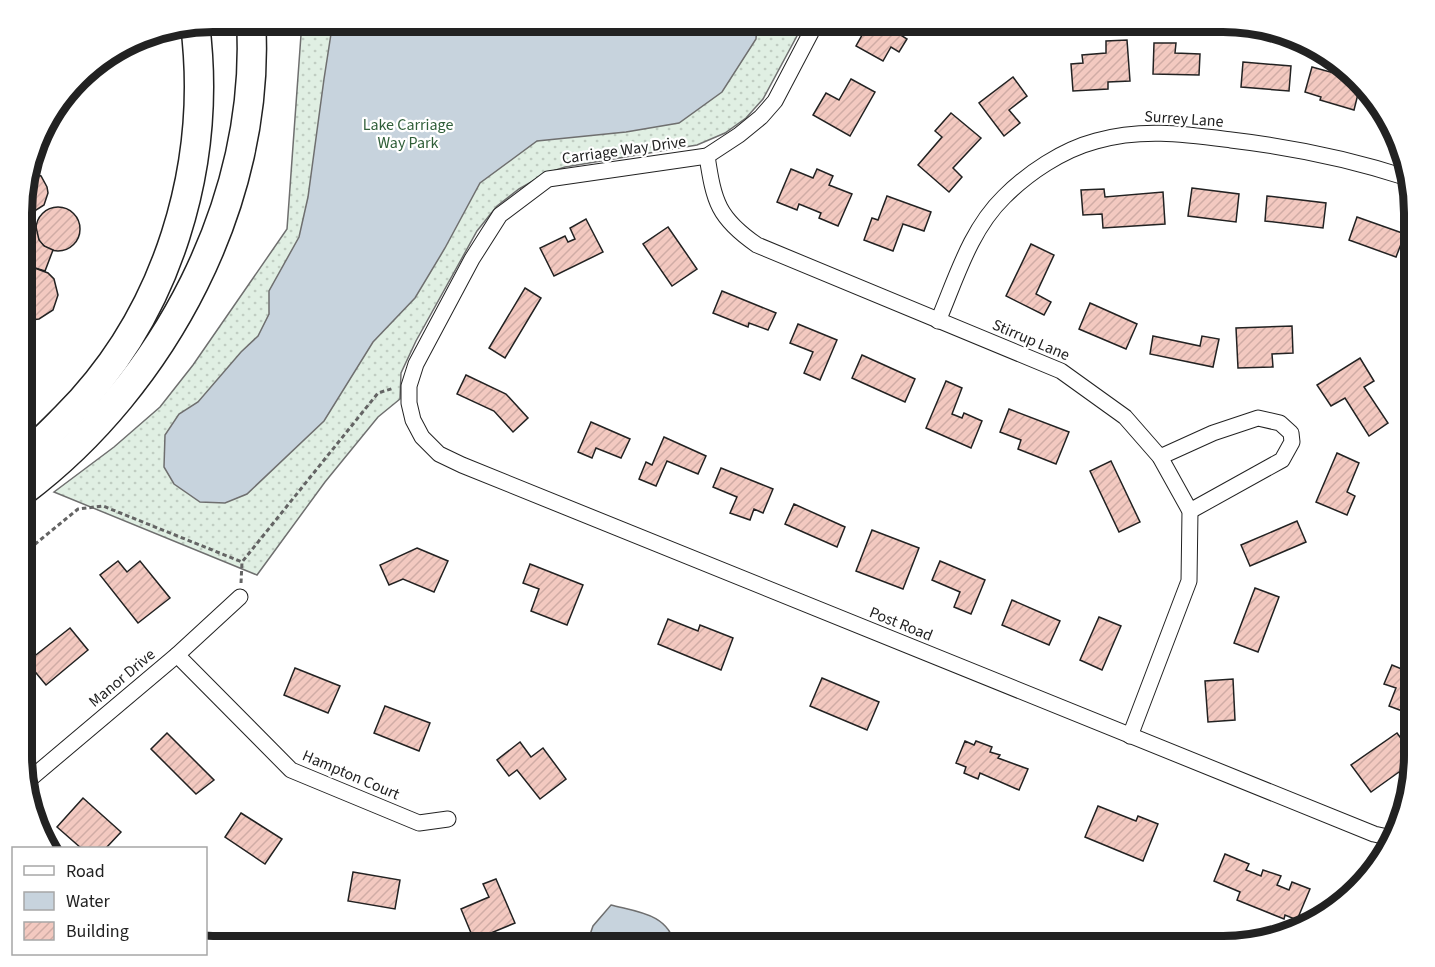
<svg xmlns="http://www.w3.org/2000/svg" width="1435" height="967" viewBox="0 0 1435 967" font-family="'Source Sans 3',sans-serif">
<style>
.grass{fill:url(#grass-dots);stroke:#6f6f6f;stroke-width:1.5}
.water{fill:#c7d3dd;stroke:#6f6f6f;stroke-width:1.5}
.building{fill:url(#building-hatch);stroke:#222;stroke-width:1.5}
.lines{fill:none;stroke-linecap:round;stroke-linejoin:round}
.street-casing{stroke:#222;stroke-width:17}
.highway-casing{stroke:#222;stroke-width:31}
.path{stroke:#646464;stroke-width:3;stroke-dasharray:4.5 3;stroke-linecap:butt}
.street{stroke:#fff;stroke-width:15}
.highway{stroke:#fff;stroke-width:28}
.labels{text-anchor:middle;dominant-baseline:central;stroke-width:4.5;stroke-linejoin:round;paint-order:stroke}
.street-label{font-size:16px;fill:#222;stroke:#fff}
.park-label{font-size:16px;fill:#2f5e38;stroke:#fff}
.rim{fill:none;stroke:#222;stroke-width:8}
</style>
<defs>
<pattern id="grass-dots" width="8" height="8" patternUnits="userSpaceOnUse" patternTransform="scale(1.5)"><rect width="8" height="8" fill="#e0efe3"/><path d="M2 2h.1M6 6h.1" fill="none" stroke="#c0cdc2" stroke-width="1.8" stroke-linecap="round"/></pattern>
<pattern id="building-hatch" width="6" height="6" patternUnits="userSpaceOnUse" patternTransform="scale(1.5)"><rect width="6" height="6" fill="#f3c9c0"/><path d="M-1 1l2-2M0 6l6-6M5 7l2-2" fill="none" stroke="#d0aca5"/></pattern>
</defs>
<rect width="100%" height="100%" fill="#fff"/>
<path class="grass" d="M 302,21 L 805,21 L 763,99 L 746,118 L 725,133 L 697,145 L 565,167 L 547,173 L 519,189 L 497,206 L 477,231 L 416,341 L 401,373 L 400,399 L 378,417 L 325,482 L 257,575 L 54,492 L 114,447 L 160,407 L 193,365 L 287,229 Z"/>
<g class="water">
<path d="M 333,21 L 757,21 L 756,39 L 722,92 L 679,123 L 626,132 L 537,141 L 480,183 L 445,248 L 415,298 L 373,342 L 324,421 L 247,494 L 225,503 L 200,502 L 174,484 L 164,467 L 165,435 L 179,414 L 198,402 L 241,352 L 258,336 L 269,314 L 269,291 L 299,237 L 308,197 L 324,79 Z"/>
<path d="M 611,905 C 638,912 669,914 675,946 L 586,946 L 593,926 Z"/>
</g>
<g class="building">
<path d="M 870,21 L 896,21 L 904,25 L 899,34 L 907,39 L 899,52 L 891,47 L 883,61 L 856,46 Z"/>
<path d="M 1127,40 L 1130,81 L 1108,82 L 1108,89 L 1073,91 L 1071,64 L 1083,63 L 1082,55 L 1106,53 L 1106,41 Z"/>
<path d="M 1154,43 L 1176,43 L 1175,53 L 1200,54 L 1199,75 L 1153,74 Z"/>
<path d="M 1243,62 L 1291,66 L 1289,91 L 1241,87 Z"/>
<path d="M 1312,67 L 1345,76 L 1345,79 L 1357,82 L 1360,86 L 1354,110 L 1320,100 L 1321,97 L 1305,92 Z"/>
<path d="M 1013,77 L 1027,96 L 1009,110 L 1020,123 L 1004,136 L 979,103 Z"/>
<path d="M 851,79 L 875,92 L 850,136 L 813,115 L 826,93 L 839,100 Z"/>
<path d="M 951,113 L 981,138 L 953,168 L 962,177 L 949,192 L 918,165 L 942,137 L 935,131 Z"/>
<path d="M 791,169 L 813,178 L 817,169 L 833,176 L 829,185 L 852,194 L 838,226 L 819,218 L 821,213 L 799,204 L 797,210 L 777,202 Z"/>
<path d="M 27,172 L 41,176 L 47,187 L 48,193 L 44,205 L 33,212 L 23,211 L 23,188 Z"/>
<path d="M 1192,188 L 1239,194 L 1236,222 L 1188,216 Z"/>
<path d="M 1104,189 L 1105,197 L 1163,192 L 1165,224 L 1103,228 L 1102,214 L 1083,215 L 1081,190 Z"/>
<path d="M 887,196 L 931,212 L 924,231 L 903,224 L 893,251 L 864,240 L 872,218 L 878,220 Z"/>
<path d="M 1267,196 L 1326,203 L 1323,228 L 1265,221 Z"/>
<circle cx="58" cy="229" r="22"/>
<path d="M 1357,217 L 1405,234 L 1396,257 L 1349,240 Z"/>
<path d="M 586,219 L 603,252 L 554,276 L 540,248 L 565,236 L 568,242 L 575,239 L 570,228 Z"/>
<path d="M 36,227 L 39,240 L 44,246 L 53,250 L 45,271 L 32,267 L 23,269 L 23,241 L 24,239 L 31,242 Z"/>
<path d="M 668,227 L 697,269 L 672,286 L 643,244 Z"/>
<path d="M 1031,244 L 1054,255 L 1036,294 L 1051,302 L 1044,315 L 1006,296 Z"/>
<path d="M 32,267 L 48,273 L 54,279 L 58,295 L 53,310 L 39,319 L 31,320 L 23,319 L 23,269 Z"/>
<path d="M 525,288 L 541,298 L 505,358 L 489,348 Z"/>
<path d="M 722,291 L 776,313 L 768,330 L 749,323 L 748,327 L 713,313 Z"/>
<path d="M 1090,303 L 1137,324 L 1126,349 L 1079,329 Z"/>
<path d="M 798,324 L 837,340 L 820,380 L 804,373 L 813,352 L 790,343 Z"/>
<path d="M 1292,326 L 1293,353 L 1272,354 L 1273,367 L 1238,368 L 1236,328 Z"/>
<path d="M 1153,336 L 1200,346 L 1202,336 L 1219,339 L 1213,367 L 1150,354 Z"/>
<path d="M 862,355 L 915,379 L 905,402 L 852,378 Z"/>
<path d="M 1360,358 L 1374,381 L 1364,387 L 1388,423 L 1369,436 L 1345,398 L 1331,406 L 1317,385 Z"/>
<path d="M 466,375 L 506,394 L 528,418 L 513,432 L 494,411 L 457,394 Z"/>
<path d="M 946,381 L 962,388 L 952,414 L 962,418 L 964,413 L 982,421 L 971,448 L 926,428 Z"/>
<path d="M 1009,409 L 1069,432 L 1056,464 L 1018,449 L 1021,440 L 1000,432 Z"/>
<path d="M 591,422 L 630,439 L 621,458 L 596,448 L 592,458 L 578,452 Z"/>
<path d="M 664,437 L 706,456 L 698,474 L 667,461 L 656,486 L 639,479 L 646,462 L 652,465 Z"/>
<path d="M 1337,453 L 1359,463 L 1347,492 L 1355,496 L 1347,515 L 1316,502 Z"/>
<path d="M 1111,461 L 1140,522 L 1119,532 L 1090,471 Z"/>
<path d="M 721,468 L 773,489 L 763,513 L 754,509 L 750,520 L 730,513 L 737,497 L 713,487 Z"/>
<path d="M 794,504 L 845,527 L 837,547 L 785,524 Z"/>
<path d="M 1297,521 L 1306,542 L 1250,566 L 1241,545 Z"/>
<path d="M 872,530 L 919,548 L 903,589 L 856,571 Z"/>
<path d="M 417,548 L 448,561 L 434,592 L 403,579 L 389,585 L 380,565 Z"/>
<path d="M 118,561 L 127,572 L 140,561 L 170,598 L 138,623 L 100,575 Z"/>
<path d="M 940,561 L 985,580 L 971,614 L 954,607 L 960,592 L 932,580 Z"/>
<path d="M 530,564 L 583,585 L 567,625 L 531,611 L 539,589 L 523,583 Z"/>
<path d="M 1255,588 L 1279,597 L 1258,652 L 1234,643 Z"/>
<path d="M 1012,600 L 1060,621 L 1049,645 L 1002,625 Z"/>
<path d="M 1099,617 L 1121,626 L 1102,670 L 1080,660 Z"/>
<path d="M 668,619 L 698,631 L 700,625 L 733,638 L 721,670 L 658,644 Z"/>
<path d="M 70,628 L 88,650 L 46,685 L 27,662 Z"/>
<path d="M 1411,653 L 1414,654 L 1414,699 L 1411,698 L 1405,712 L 1389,706 L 1396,688 L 1384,684 L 1392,665 L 1404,670 Z"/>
<path d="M 295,668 L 340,686 L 328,713 L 284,695 Z"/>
<path d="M 822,678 L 879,702 L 867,730 L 810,706 Z"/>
<path d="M 1233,679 L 1235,720 L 1208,722 L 1205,681 Z"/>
<path d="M 385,706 L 430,723 L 419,751 L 374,733 Z"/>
<path d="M 167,733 L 214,780 L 196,794 L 151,749 Z"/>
<path d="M 1397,733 L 1414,756 L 1414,766 L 1401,775 L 1399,772 L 1371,792 L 1351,765 Z"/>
<path d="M 965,741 L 974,745 L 976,741 L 992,747 L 990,752 L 1000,755 L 998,758 L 1028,769 L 1019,790 L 980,773 L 978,779 L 964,773 L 966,767 L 956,763 Z"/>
<path d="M 520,742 L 531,757 L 543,748 L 566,779 L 540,799 L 517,770 L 509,776 L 497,760 Z"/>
<path d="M 83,798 L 121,832 L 106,848 L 81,848 L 57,827 Z"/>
<path d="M 1098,806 L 1136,821 L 1138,816 L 1158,824 L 1143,861 L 1085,837 Z"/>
<path d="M 241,813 L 282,839 L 265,864 L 225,837 Z"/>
<path d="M 1225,854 L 1249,864 L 1246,870 L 1261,876 L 1263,870 L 1281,876 L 1277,885 L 1289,890 L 1292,882 L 1310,889 L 1297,920 L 1285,915 L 1284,919 L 1237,900 L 1240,892 L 1214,881 Z"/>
<path d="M 353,872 L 400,880 L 395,909 L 348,901 Z"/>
<path d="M 496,879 L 515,923 L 474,940 L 461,909 L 489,897 L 483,884 Z"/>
<path d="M 980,935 L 984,946 L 962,946 L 961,943 Z"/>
</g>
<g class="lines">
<g class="street-casing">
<g id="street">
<path d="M 817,21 L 775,101 L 761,117 L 739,135 L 707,156 L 548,179 L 500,215 L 472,259 L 416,364 L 409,386 L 409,403 L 413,420 L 422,437 L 439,454 L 462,465 L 1374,834 L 1392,838"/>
<path d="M 707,156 C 714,202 718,218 757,245 L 1061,371 L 1125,417 L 1160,457 L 1190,511 L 1189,581 L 1130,736"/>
<path d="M 938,321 C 956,279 970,230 1004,197 C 1028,173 1062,150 1096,141 C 1142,128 1184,134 1231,140 C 1291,147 1350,159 1408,178"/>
<path d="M 1160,457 L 1213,433 L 1258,418 L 1280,423 L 1291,433 L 1292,442 L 1282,460 L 1190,511"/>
<path d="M 177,655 L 291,770 L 419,823 L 448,819"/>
<path d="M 24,784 L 177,655 L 240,597"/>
</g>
</g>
<g class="highway-casing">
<g id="highway">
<path d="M 23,457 C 39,445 52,431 66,417 C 168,315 213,166 195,24"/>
<path d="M 23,491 C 164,385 262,200 251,21"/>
</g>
</g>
<g class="path">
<path d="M 23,554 L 78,509 L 103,506 L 242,562"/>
<path d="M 241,583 L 242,562 L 378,393 L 394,388"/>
</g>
<use href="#street" class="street"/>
<use href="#highway" class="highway"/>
</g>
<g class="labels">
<g class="street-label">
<text transform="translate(1184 119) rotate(4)">Surrey Lane</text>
<text transform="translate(624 150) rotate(-8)">Carriage Way Drive</text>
<text transform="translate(1031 340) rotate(23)">Stirrup Lane</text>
<text transform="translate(901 624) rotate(22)">Post Road</text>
<text transform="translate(122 678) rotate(-40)">Manor Drive</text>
<text transform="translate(351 775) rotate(23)">Hampton Court</text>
</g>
<g class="park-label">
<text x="408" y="125">Lake Carriage<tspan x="408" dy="18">Way Park</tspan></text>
</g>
</g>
<path d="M0 0H1435V967H0ZM213 32H1223A181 181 0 0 1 1404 213V755A181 181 0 0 1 1223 936H213A181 181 0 0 1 32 755V213A181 181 0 0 1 213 32Z" fill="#fff" fill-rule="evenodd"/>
<path class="rim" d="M213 32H1223A181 181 0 0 1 1404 213V755A181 181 0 0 1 1223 936H213A181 181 0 0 1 32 755V213A181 181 0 0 1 213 32Z"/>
<rect x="12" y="847" width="195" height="108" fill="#ffffff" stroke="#a7a7a7" stroke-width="1.5"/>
<rect x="24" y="866" width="30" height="9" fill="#ffffff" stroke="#a7a7a7" stroke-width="1.5"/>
<text x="66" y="877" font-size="18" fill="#222222">Road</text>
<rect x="24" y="892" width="30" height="18" fill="#c7d3dd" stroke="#a7a7a7" stroke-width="1.5"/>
<text x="66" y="907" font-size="18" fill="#222222">Water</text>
<rect x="24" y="922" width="30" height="18" fill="url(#building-hatch)" stroke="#a7a7a7" stroke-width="1.5"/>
<text x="66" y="937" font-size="18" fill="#222222">Building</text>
</svg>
